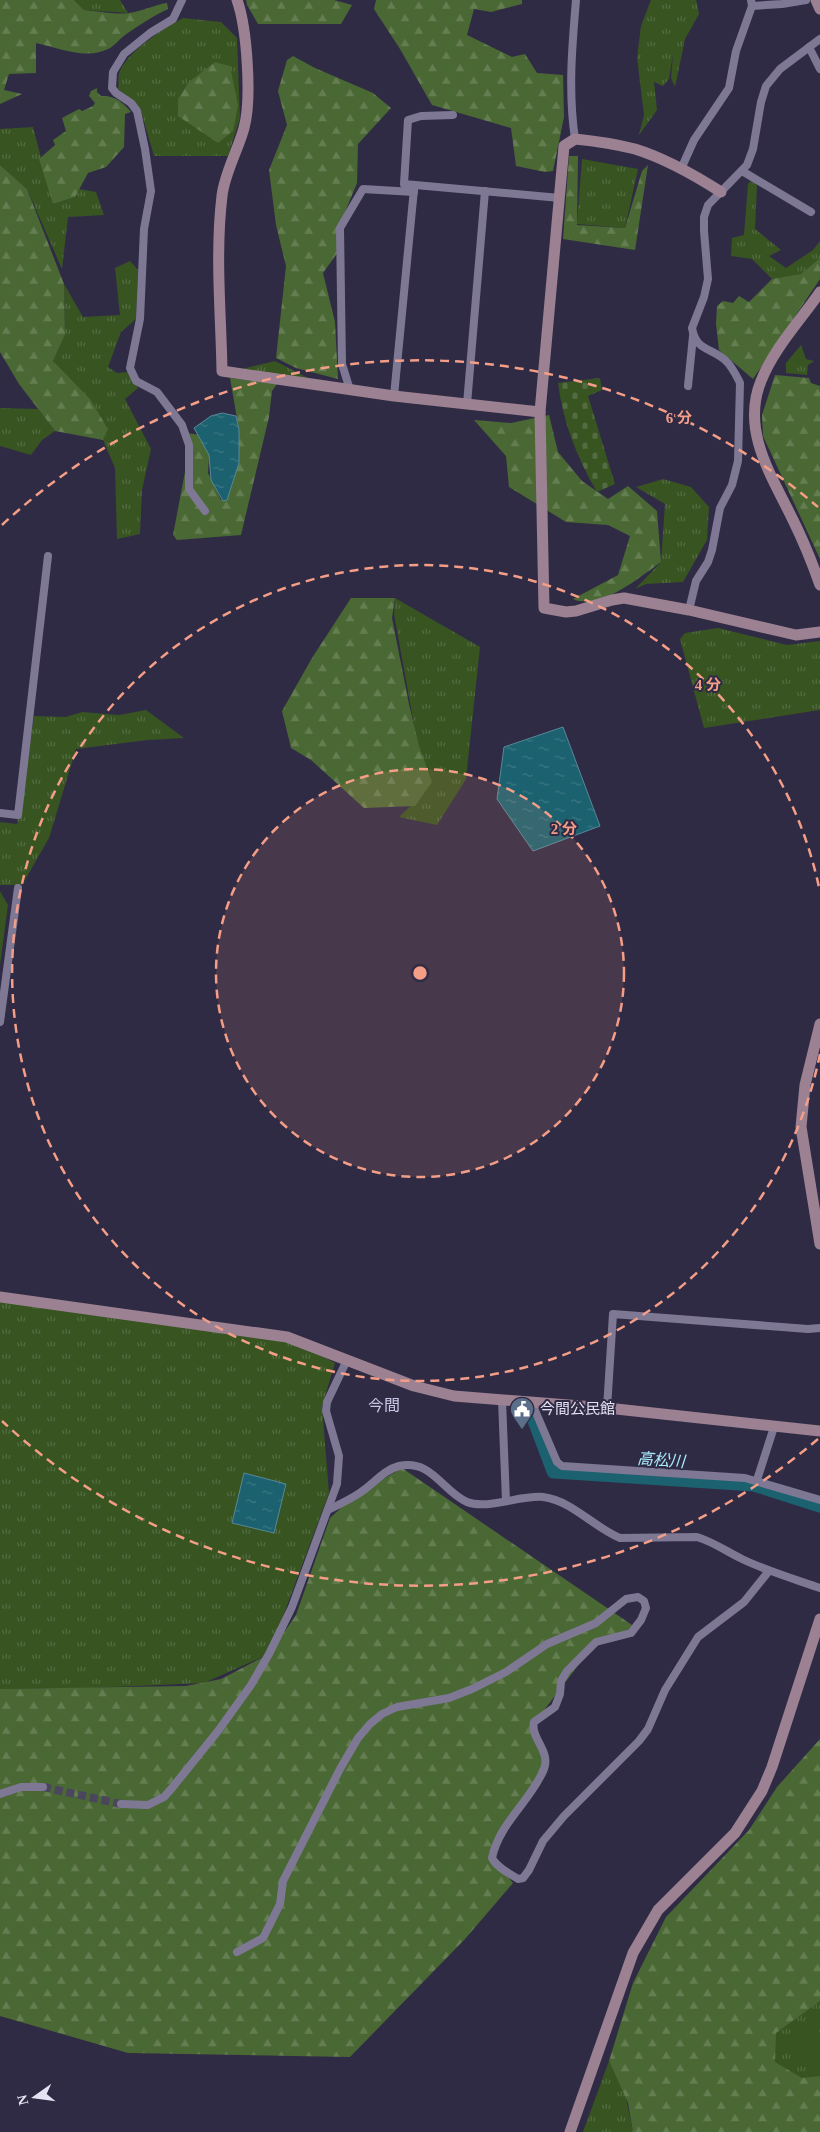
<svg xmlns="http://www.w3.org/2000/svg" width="820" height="2132" viewBox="0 0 820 2132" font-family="'Times New Roman','Noto Sans JP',serif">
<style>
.grass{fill:url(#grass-tufts)}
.forest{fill:url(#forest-firs)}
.cemetery{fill:url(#cemetery-stones)}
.green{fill:#375421}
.water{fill:url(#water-ripples);stroke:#588897}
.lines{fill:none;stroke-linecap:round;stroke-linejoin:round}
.river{stroke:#1c616f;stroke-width:15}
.street-tunnel{stroke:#4b465e;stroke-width:8;stroke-dasharray:8 4;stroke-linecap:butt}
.street{stroke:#7e7895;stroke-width:8}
.secondary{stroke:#9b8192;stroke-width:11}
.ring{fill:none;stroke:#f49e87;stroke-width:2.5;stroke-dasharray:9 6}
.labels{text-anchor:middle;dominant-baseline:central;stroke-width:4;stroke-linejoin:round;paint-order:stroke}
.poi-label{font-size:15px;fill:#e5e2f3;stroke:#302b44;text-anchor:start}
.neighbourhood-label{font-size:16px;fill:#ccc6e6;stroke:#302b44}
.water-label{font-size:16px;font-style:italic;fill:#a9ecfc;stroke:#302b44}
.centre{fill:#f49e87;stroke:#302b44;stroke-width:2.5}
.ring-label{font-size:15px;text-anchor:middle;font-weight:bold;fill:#f49e87;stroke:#302b44;stroke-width:4;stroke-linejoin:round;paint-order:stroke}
</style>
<defs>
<pattern id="grass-tufts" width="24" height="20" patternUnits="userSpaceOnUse" patternTransform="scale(1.25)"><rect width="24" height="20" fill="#375421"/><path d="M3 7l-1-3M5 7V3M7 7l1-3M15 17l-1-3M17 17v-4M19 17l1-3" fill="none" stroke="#546c42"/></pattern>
<pattern id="forest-firs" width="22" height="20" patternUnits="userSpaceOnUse" patternTransform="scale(1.25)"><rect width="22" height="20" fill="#4a6833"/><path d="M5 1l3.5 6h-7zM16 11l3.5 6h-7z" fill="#647d51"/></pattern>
<pattern id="cemetery-stones" width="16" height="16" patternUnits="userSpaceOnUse" patternTransform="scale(1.25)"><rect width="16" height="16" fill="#375421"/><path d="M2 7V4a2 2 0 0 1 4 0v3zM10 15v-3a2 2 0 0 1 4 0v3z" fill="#546c42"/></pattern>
<pattern id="water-ripples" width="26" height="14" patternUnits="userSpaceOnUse" patternTransform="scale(1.25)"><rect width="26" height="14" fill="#1c616f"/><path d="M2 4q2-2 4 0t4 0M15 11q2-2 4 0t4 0" fill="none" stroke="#3d7784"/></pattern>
</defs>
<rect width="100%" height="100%" fill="#302b44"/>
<g class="grass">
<path d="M 74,0 L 120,0 L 128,13 L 84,10 Z"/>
<path d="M 651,0 L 696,0 L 699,14 L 685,39 L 675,87 L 671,78 L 673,54 L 669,79 L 663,86 L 654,82 L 657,110 L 639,135 L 644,115 L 637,58 L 641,26 Z"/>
<path d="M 183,18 L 221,22 L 237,38 L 240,118 L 228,156 L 154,156 L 140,108 L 118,89 C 119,85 118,78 119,74 C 124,54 165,27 183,18 Z"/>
<path d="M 33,127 L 53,204 L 75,197 L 79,189 L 96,192 L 104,215 L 68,217 L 62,269 L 27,189 L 0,165 L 0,129 Z"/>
<path d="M 582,159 L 638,169 L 625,228 L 577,224 Z"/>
<path d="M 751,181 L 757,185 L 755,229 L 781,250 L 769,256 L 786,268 L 813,250 L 820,241 L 820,258 L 801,275 L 772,279 L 752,259 L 731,256 L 732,238 L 744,235 L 748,184 Z"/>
<path d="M 130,261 L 138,270 L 136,319 L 121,332 L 108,367 L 117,373 L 128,372 L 138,388 L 125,399 L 151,449 L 142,490 L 140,534 L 117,539 L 115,468 L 103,440 L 106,425 L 53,361 L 65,335 L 64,284 L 83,317 L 120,315 L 115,268 Z"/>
<path d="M 801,345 L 806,359 L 814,361 L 808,365 L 807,375 L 786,373 L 786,363 Z"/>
<path d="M 275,361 L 310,379 L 242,369 Z"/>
<path d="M 0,408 L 38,409 L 55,431 L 42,440 L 31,455 L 0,446 Z"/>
<path d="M 663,479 L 691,487 L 709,507 L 707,540 L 683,582 L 646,584 L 635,589 L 661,562 L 665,504 L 636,487 Z"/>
<path d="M 395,598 L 480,647 L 466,779 L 437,825 L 399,817 L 426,791 L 394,614 Z"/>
<path d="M 718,628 L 787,645 L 820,641 L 820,710 L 704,728 L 680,639 L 685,633 Z"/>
<path d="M 146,710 L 184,738 L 148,740 L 76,749 L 49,838 L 22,885 L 0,885 L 0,822 L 17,824 L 34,716 L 66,717 L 82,712 L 119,715 Z"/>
<path d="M 0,1300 L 292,1340 L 335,1363 L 322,1406 L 329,1493 L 269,1654 L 204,1683 L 90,1688 L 0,1689 Z"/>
<path d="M 820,1955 L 820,2132 L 742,2038 Z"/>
<path d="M 609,2061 L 626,2098 L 633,2132 L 583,2132 Z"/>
</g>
<g class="forest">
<path d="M 0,0 L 74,0 L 84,10 C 98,11 115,15 129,13 C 139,12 161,3 167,3 L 168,9 C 153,16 139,25 125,35 C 119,39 115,46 108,49 C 86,60 58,48 36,43 L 36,73 L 9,74 L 4,90 L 22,94 L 0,104 Z"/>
<path d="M 246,0 L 334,0 L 352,5 L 341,24 L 258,24 L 247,5 Z"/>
<path d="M 376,0 L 522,0 L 522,4 L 491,12 L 474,9 L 467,35 L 512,57 L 525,54 L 537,73 L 563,75 L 564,117 L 553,171 L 545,172 L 516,166 L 511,128 L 432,105 L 400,49 L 374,9 Z"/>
<path d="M 293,56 L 315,68 L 373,93 L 391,108 L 358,144 L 357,183 L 338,229 L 338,252 L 323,273 L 335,322 L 338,379 L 296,368 L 276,358 L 286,266 L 276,225 L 269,170 L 287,125 L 278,91 L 287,60 Z"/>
<path d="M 215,62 L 230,66 L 238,105 L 233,131 L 218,143 L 178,116 L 178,99 L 189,82 Z"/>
<path d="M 97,88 L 97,92 L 101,96 C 114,95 123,102 131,112 L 125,114 L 124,147 L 106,167 L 88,173 L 75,197 L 53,204 L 39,159 L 55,145 L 53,140 L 66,131 L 62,118 L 79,109 L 82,111 L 93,106 L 95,103 L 89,96 L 91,91 Z"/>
<path d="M 569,156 L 578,156 L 577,225 L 625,228 L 642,171 L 648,165 L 635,250 L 563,239 Z"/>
<path d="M 0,165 L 27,189 L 64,284 L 65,335 L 53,361 L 90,399 L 108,429 L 103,440 L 55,431 L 19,384 L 0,352 Z"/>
<path d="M 820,258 L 820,279 L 753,379 L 719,350 L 716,324 L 717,306 L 723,301 L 733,303 L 739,296 L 749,302 L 772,279 L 801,274 Z"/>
<path d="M 775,375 L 809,378 L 811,383 L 820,386 L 820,559 L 763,436 L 762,415 Z"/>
<path d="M 230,378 L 277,384 L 272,391 L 269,417 L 241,535 L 177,540 L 173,535 L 189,451 L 186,433 L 201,435 L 210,440 L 208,473 L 221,500 L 227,500 L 239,430 Z"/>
<path d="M 549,415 L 558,452 L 582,481 L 608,499 L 628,486 L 657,511 L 661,562 C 640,577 600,611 573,599 L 618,575 L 630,536 L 608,525 L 566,522 L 509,487 L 506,456 L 474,420 L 511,423 Z"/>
<path d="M 351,598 L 395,598 L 392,618 L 409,704 L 419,746 L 432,782 L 415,806 L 364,808 L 311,760 L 291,748 L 282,711 L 312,658 Z"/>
<path d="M 402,1468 L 635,1627 L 596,1642 L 535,1722 L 546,1756 L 538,1777 L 492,1858 L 513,1883 L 465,1939 L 350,2057 L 128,2053 L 0,2016 L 0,1689 L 186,1686 L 221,1679 L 269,1654 L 296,1615 L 330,1518 L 354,1496 Z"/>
<path d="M 820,1739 L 820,2001 L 776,2033 L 775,2062 L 802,2078 L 820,2076 L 820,2132 L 633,2132 L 628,2103 L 609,2061 L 633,1983 L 666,1917 L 749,1830 L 777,1787 Z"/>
</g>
<path class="cemetery" d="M 600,378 L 602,390 L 588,396 L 615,484 L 597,492 C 577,458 563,422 558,383 Z"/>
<g class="green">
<path d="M 0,891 L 8,905 L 0,965 Z"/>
<path d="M 815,2027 L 820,2032 L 820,2064 L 807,2063 L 793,2057 C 790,2038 799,2034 815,2027 Z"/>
</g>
<g class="water">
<path d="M 222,413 L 236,416 L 239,430 L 239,463 L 227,500 L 223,501 L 211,480 L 209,455 L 194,428 L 211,416 Z"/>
<path d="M 563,727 L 600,826 L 533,851 L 497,799 L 504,747 Z"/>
<path d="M 244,1473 L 286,1484 L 274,1533 L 232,1523 Z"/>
</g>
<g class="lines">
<path class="river" d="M 534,1418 L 554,1471 L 754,1484 L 820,1505"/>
<path class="street-tunnel" d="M 43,1787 L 121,1804"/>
<g class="street">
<path d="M 182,0 L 173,19 L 150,33 L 124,54 L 113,72 L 112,88 L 116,93 L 131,103 L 137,111 L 145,149 L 151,191 L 144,229 L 140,319 L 130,368 L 136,381 L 157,392 L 182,425 L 189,445 L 189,489 L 205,511"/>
<path d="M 752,6 L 782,4 L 806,0"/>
<path d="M 809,47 L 820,69"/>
<path d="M 453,115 L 421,116 L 408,120 L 404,184 L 560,198"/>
<path d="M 575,139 C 568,92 572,47 576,0"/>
<path d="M 681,169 L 694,140 L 729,88 L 736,51 L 752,6 L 751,0"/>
<path d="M 742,171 L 811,212"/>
<path d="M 688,386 L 693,336"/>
<path d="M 350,390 L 342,364 L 340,228 L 363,189 L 414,192"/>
<path d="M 394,396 L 414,189"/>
<path d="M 467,404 L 485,191"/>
<path d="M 689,610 L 696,581 L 708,562 L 712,550 L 720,508 L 732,485 L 738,461 L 740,383 C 736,375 732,366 725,360 C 710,347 696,351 692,328 L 704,297 L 708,279 L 704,231 L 704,217 L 708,205 L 747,165 L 753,149 L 761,102 L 766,86 L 780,69 L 820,39"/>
<path d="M 0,813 L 18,815 L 48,556"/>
<path d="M 0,1022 L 18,888"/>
<path d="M 502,1400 L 506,1501"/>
<path d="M 531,1401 L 557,1462 L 562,1466 L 745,1478 L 820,1500"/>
<path d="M 607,1408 L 613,1314 L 808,1329 L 820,1328"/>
<path d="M 757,1480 L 774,1427"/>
<path d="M 328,1510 C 338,1505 349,1500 358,1494 C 372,1486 383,1470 399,1466 C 432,1459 442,1491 467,1502 C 487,1510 520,1495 543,1497 C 573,1501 593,1527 620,1538 L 697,1537 C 714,1542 727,1552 742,1559 C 767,1571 794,1579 820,1588"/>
<path d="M 0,1794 L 21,1787 L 43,1787"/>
<path d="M 121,1804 L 148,1805 L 164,1797 L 172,1788 L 218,1731 L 251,1685 L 269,1654 L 292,1607 L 337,1484 L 339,1456 L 326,1411 L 327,1402 L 347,1360"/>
<path d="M 237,1952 L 263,1938 L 280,1904 L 283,1881 L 340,1769 L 358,1738 L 370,1724 L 382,1714 L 397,1707 L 449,1698 L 472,1689 L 506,1672 L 547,1644 L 596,1623 L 626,1599 L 638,1597 L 644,1601 L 646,1608 L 641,1620 L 631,1633 L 596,1642 L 567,1671 L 561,1681 L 560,1694 L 555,1707 L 534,1722 C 530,1738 551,1751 544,1769 C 531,1801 499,1823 492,1858 C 497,1868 509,1873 518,1879 L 523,1878 L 529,1870 L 543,1841 L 564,1816 L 639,1741 L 648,1729 L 665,1690 L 698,1637 L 744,1602 L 769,1571"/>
</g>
<g class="secondary">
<path d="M 237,0 C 247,28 252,99 244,128 C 238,150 224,175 222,196 C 215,254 221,314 222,371 L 394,396 L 540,412"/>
<path d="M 816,0 L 820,9"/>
<path d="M 721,192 C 696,176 664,158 635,149 C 615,144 595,141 575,139 L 564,146 L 540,412 L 544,608 L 566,612 L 576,611 L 612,600 L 624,598 L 689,610 L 796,635 L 820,632"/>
<path d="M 820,292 C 800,321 774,348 761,381 C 741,430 771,475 792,518 C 803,540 812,562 820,585"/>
<path d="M 820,1024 L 805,1085 L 801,1127 L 820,1244"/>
<path d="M 0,1297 L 287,1337 L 414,1386 L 454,1396 L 607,1408 L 820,1431"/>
<path d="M 570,2132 L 633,1953 L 658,1910 L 735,1833 L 762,1791 L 772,1767 L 820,1619"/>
</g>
</g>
<circle cx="420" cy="973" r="204" fill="#f49e87" fill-opacity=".12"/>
<g class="ring">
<circle cx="420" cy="973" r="204"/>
<path d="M820 1054A408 408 0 1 1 820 892"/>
<path d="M818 1439A613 613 0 0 1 2 1421M2 525A613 613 0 0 1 818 507"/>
</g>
<defs>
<g id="civic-pin" transform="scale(1.25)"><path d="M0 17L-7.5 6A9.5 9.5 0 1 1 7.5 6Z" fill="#5c6f8a" stroke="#302b44"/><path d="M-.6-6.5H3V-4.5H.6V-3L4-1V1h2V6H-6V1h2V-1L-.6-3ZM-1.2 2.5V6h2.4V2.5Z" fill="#fff"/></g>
</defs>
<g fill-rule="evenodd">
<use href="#civic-pin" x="522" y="1409"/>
</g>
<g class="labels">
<g class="poi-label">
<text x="540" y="1409">今間公民館</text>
</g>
<g class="neighbourhood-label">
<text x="384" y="1405">今間</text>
</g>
<g class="water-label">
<text transform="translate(661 1460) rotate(4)">高松川</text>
</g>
</g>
<circle cx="420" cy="973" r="8" class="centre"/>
<g class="ring-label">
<text x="679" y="423">6 分</text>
<text x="708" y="690">4 分</text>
<text x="564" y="834">2 分</text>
</g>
<g transform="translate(35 2097) rotate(256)" stroke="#302b44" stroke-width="4" paint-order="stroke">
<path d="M0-4L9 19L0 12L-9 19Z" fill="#e5e2f3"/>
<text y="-8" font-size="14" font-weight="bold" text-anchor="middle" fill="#e5e2f3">N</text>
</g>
</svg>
